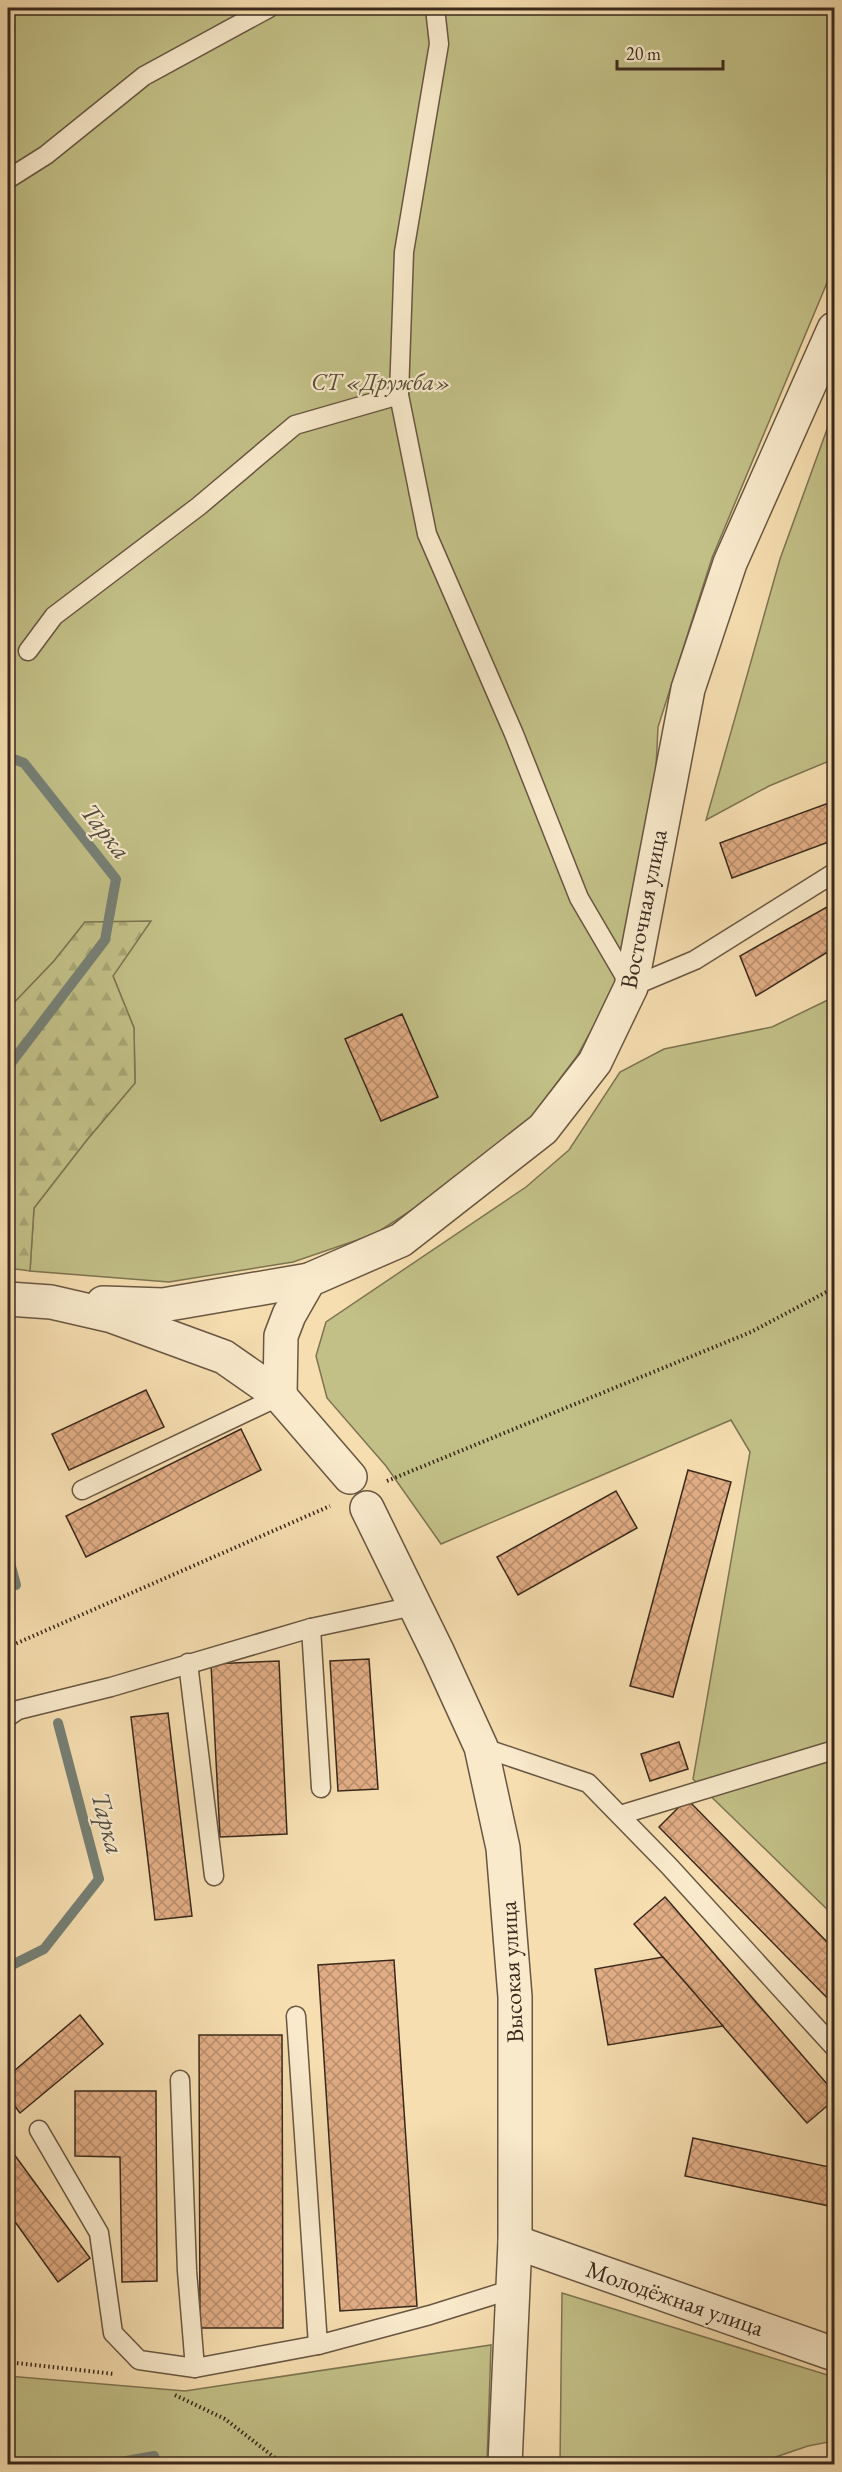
<svg xmlns="http://www.w3.org/2000/svg" width="842" height="2472" viewBox="0 0 842 2472" font-family="'EB Garamond',serif">
<style>
.green{fill:#c2c087;stroke:#7e7452;stroke-width:1.5}
.forest{fill:url(#forest-firs);stroke:#7e7452;stroke-width:1.5}
.lines{fill:none;stroke-linecap:round;stroke-linejoin:round}
.stream{stroke:#768076;stroke-width:10}
.building{fill:url(#building-cross-hatch);stroke:#39281d;stroke-width:1.5}
.service-casing{stroke:#685642;stroke-width:21}
.minor-casing{stroke:#685642;stroke-width:36}
.tertiary-casing{stroke:#685642;stroke-width:36}
.path{stroke:#39281d;stroke-width:4;stroke-dasharray:1.5 3;stroke-linecap:butt}
.service{stroke:#f9eacc;stroke-width:18}
.minor{stroke:#f9eacc;stroke-width:33}
.tertiary{stroke:#f9eacc;stroke-width:33}
.labels{text-anchor:middle;dominant-baseline:central;stroke-width:4.5;stroke-linejoin:round;paint-order:stroke}
.park-label{font-size:24px;font-style:italic;fill:#5b4e38;stroke:#f9eacc}
.street-label{font-size:24px;fill:#39281d;stroke:#f9eacc}
.water-label{font-size:26px;font-style:italic;fill:#524d42;stroke:#f9eacc}
</style>
<defs>
<pattern id="forest-firs" width="22" height="20" patternUnits="userSpaceOnUse" patternTransform="scale(1.5)"><rect width="22" height="20" fill="#c2c087"/><path d="M5 1l3.5 6h-7zM16 11l3.5 6h-7z" fill="#a7a574"/></pattern>
<pattern id="building-cross-hatch" width="8" height="8" patternUnits="userSpaceOnUse" patternTransform="scale(1.5)"><rect width="8" height="8" fill="#e2ad85"/><path d="M0 0l8 8M0 8l8-8" fill="none" stroke="#b88d6c"/></pattern>
</defs>
<rect width="100%" height="100%" fill="#f6deb0"/>
<filter id="stains"><feTurbulence type="fractalNoise" baseFrequency=".00333" numOctaves="4"/><feColorMatrix values="0 0 0 0 .2 0 0 0 0 .09 0 0 0 0 .02 0 0 0 .5 -.17"/></filter>
<radialGradient id="worn" r=".72"><stop offset=".6" stop-color="#630" stop-opacity="0"/><stop offset="1" stop-color="#630" stop-opacity=".3"/></radialGradient>
<g class="green">
<path d="M 8,8 L 834,8 L 834,266 L 712,558 L 658,727 L 655,787 L 617,984 L 577,1056 L 529,1120 L 459,1179 L 375,1234 L 293,1262 L 169,1282 L 30,1271 L 34,1208 L 86,1141 L 135,1083 L 134,1028 L 113,976 L 85,922 L 54,961 L 8,1009 Z"/>
<path d="M 834,410 L 834,759 L 769,786 L 706,820 L 780,559 Z"/>
<path d="M 834,997 L 834,1916 L 693,1779 L 750,1452 L 731,1420 L 441,1544 L 386,1466 L 327,1398 L 316,1356 L 326,1322 L 526,1187 L 569,1150 L 620,1072 L 664,1049 L 772,1027 Z"/>
<path d="M 562,2293 L 834,2377 L 834,2441 L 808,2446 L 755,2464 L 560,2464 Z"/>
<path d="M 491,2345 L 487,2464 L 8,2464 L 8,2376 L 185,2391 Z"/>
</g>
<path class="forest" d="M 151,921 L 113,976 L 134,1028 L 135,1083 L 86,1141 L 34,1208 L 30,1271 L 8,1268 L 8,1009 L 54,961 L 85,922 Z"/>
<g class="lines">
<g class="stream">
<path d="M 8,757 L 24,763 L 116,879 L 105,940 L 8,1067"/>
<path d="M 8,1555 L 16,1585"/>
<path d="M 8,1967 L 44,1949 L 99,1879 L 58,1723"/>
<path d="M 110,2464 L 154,2456 L 157,2464"/>
</g>
</g>
<g class="building">
<path d="M 834,801 L 834,840 L 732,878 L 720,843 Z"/>
<path d="M 834,903 L 834,948 L 756,996 L 740,956 Z"/>
<path d="M 402,1014 L 438,1097 L 381,1121 L 345,1039 Z"/>
<path d="M 146,1390 L 164,1427 L 69,1470 L 52,1434 Z"/>
<path d="M 241,1429 L 261,1470 L 86,1557 L 66,1516 Z"/>
<path d="M 688,1470 L 731,1482 L 673,1697 L 630,1686 Z"/>
<path d="M 616,1491 L 637,1528 L 518,1595 L 497,1557 Z"/>
<path d="M 369,1659 L 378,1789 L 338,1791 L 330,1661 Z"/>
<path d="M 279,1661 L 287,1834 L 220,1837 L 211,1664 Z"/>
<path d="M 168,1713 L 192,1916 L 155,1920 L 131,1717 Z"/>
<path d="M 679,1742 L 688,1769 L 650,1781 L 641,1754 Z"/>
<path d="M 687,1799 L 834,1949 L 834,2005 L 659,1827 Z"/>
<path d="M 665,1897 L 834,2092 L 834,2100 L 807,2123 L 634,1924 Z"/>
<path d="M 663,1957 L 723,2026 L 608,2045 L 595,1969 Z"/>
<path d="M 394,1960 L 417,2306 L 340,2311 L 318,1965 Z"/>
<path d="M 80,2015 L 103,2044 L 20,2113 L 8,2097 L 8,2076 Z"/>
<path d="M 199,2035 L 282,2035 L 283,2328 L 200,2328 Z"/>
<path d="M 75,2091 L 156,2091 L 157,2281 L 122,2282 L 120,2157 L 75,2156 Z"/>
<path d="M 693,2138 L 834,2168 L 834,2207 L 685,2176 Z"/>
<path d="M 8,2146 L 90,2258 L 58,2282 L 8,2212 Z"/>
</g>
<g class="lines">
<g class="service-casing">
<g id="service">
<path d="M 435,8 L 439,44 L 404,252 L 399,395 L 427,534 L 514,734 L 579,898 L 631,987 L 695,960 L 834,873"/>
<path d="M 8,179 L 46,155 L 144,76 L 269,8"/>
<path d="M 28,651 L 54,616 L 199,506 L 295,425 L 399,395"/>
<path d="M 82,1490 L 280,1396"/>
<path d="M 311,1628 L 321,1788"/>
<path d="M 188,1663 L 214,1876"/>
<path d="M 8,1717 L 18,1710 L 111,1687 L 311,1628 L 414,1606"/>
<path d="M 481,1747 L 588,1783 L 669,1866 L 834,2047"/>
<path d="M 620,1815 L 834,1750"/>
<path d="M 296,2016 L 318,2345"/>
<path d="M 180,2080 L 187,2271 L 195,2368"/>
<path d="M 39,2130 L 99,2233 L 113,2333 L 139,2360 L 195,2368 L 318,2345 L 430,2315 L 513,2289"/>
</g>
</g>
<g class="minor-casing">
<path id="minor" d="M 515,2242 L 834,2354"/>
</g>
<g class="tertiary-casing">
<g id="tertiary">
<path d="M 8,1299 L 51,1302 L 112,1316 L 224,1357 L 280,1396 L 350,1477"/>
<path d="M 103,1303 L 163,1305 L 309,1280"/>
<path d="M 280,1396 L 281,1336 L 289,1315 L 309,1280 L 401,1240 L 543,1129 L 595,1062 L 631,987 L 688,689 L 730,563 L 834,329"/>
<path d="M 367,1508 L 438,1653 L 481,1747 L 503,1848 L 515,1997 L 515,2242 L 505,2464"/>
</g>
</g>
<g class="path">
<path d="M 387,1481 L 751,1332 L 834,1288"/>
<path d="M 8,1647 L 330,1506"/>
<path d="M 8,2362 L 114,2374"/>
<path d="M 175,2395 L 225,2419 L 283,2464"/>
</g>
<use href="#service" class="service"/>
<use href="#minor" class="minor"/>
<use href="#tertiary" class="tertiary"/>
</g>
<g class="labels">
<g class="park-label">
<text x="381" y="381">СТ «Дружба»</text>
</g>
<g class="street-label">
<text transform="translate(643 909) rotate(-79)">Восточная улица</text>
<text transform="translate(511 1972) rotate(-93)">Высокая улица</text>
<text transform="translate(675 2298) rotate(19)">Молодёжная улица</text>
</g>
<g class="water-label">
<text transform="translate(106 831) rotate(52)">Тарка</text>
<text transform="translate(108 1823) rotate(75)">Тарка</text>
</g>
</g>
<rect width="842" height="2472" fill="none" stroke="#f6deb0" stroke-width="30"/>
<rect x="9" y="9" width="824" height="2454" fill="none" stroke="#39281d" stroke-width="3"/>
<rect x="15" y="15" width="812" height="2442" fill="none" stroke="#39281d" stroke-width="1.5"/>
<path d="M617 60v9h106v-9" fill="none" stroke="#39281d" stroke-width="3"/>
<text x="626" y="60" font-size="18" fill="#39281d" stroke="#f9eacc" stroke-width="4.5" paint-order="stroke">20 m</text>
<rect width="100%" height="100%" filter="url(#stains)"/>
<rect width="100%" height="100%" fill="url(#worn)"/>
</svg>
